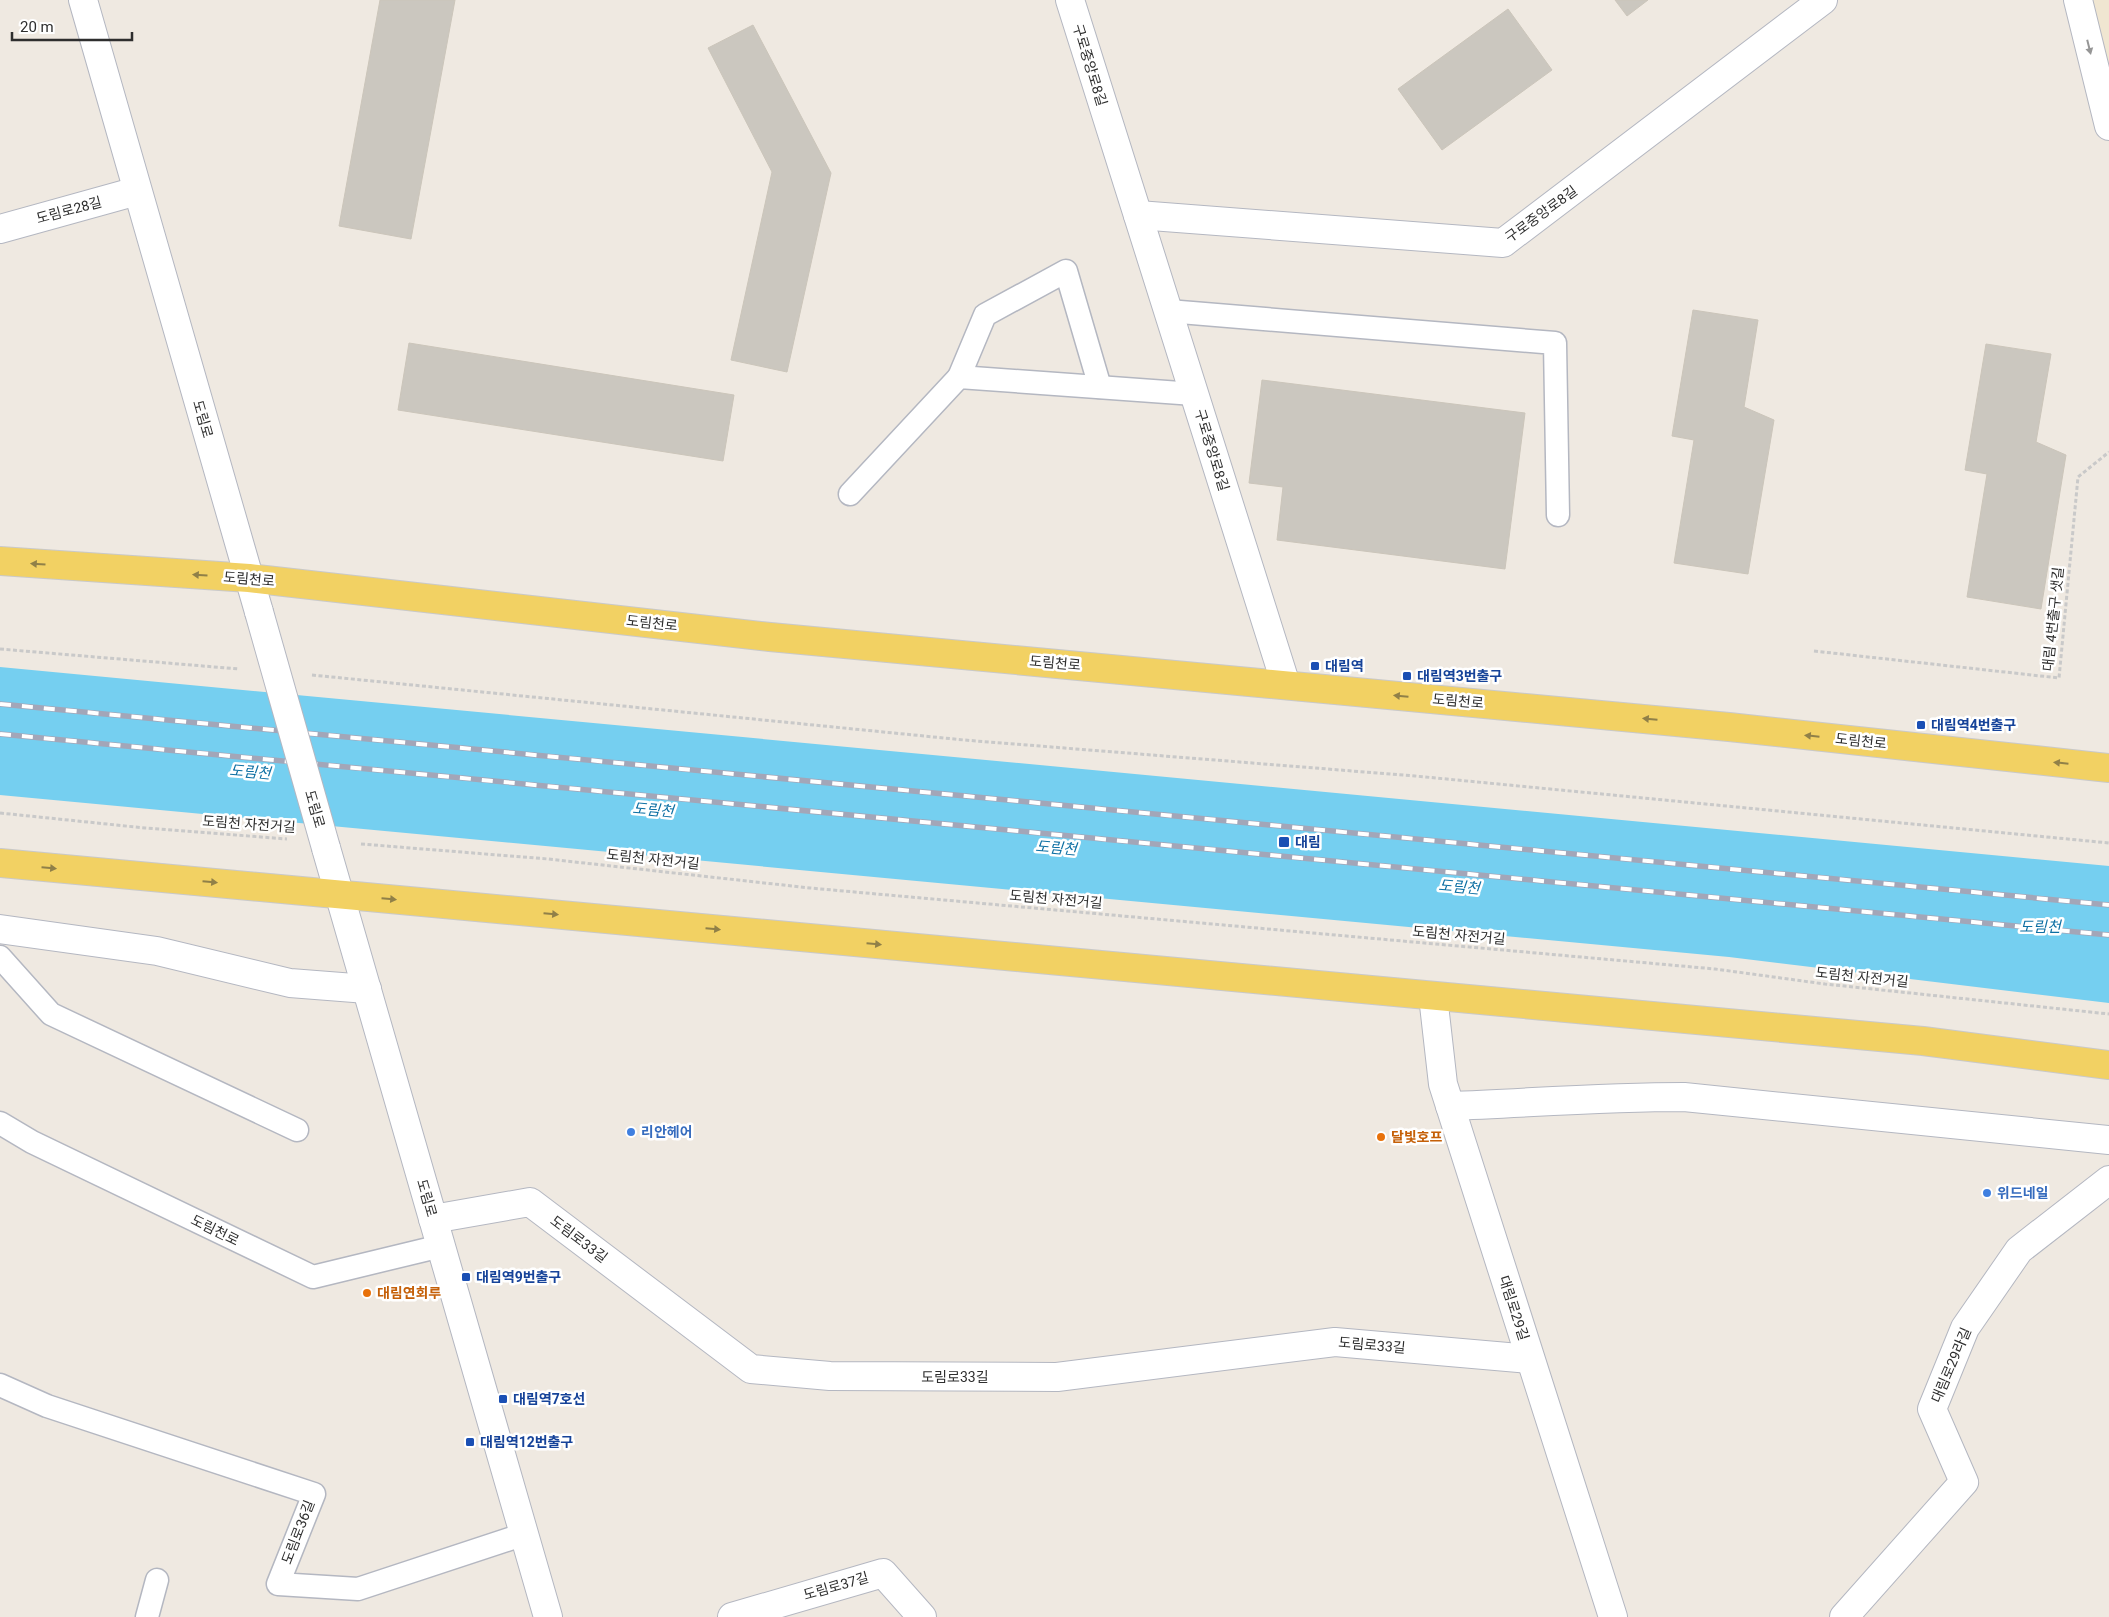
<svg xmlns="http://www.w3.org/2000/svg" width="2109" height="1617" viewBox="0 0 2109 1617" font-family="Roboto,'Noto Sans KR',sans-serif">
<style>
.education{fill:#f0e6d1}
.water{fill:#75cff0}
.building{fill:#cbc7bf;stroke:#cbc5ba}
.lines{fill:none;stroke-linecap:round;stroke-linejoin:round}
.service-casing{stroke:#b4b7c1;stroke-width:25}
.minor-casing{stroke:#b4b7c1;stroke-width:30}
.tertiary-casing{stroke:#b4b7c1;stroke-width:30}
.primary-casing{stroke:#c9c9c9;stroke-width:30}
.path{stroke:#c9c9c9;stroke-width:3;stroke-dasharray:4 2.5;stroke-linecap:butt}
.service{stroke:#fff;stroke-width:22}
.minor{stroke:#fff;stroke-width:28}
.tertiary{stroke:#fff;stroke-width:28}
.primary{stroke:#f2d163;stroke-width:28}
.rail-casing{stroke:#a3a6b8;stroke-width:5.5}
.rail{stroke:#fff;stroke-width:4;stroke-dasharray:11;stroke-linecap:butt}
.tertiary-bridge-casing{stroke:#b4b7c1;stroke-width:30;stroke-linecap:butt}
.tertiary-bridge{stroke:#fff;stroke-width:28}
.oneway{fill:#969696}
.oneway2{fill:#908048}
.transit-dot{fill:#1a4fb4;stroke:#fff;stroke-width:2}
.shop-dot{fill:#3f7fe0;stroke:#fff;stroke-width:2}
.food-dot{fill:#e8710a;stroke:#fff;stroke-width:2}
.labels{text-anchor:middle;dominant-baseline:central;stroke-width:5;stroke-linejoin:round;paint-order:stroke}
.street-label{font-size:14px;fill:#2e2e2e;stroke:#fff}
.transit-label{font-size:14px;font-weight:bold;fill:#164399;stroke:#fff;text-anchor:start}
.shop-label{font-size:14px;font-weight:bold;fill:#366cbe;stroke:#fff;text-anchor:start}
.food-label{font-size:14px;font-weight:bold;fill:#c56008;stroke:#fff;text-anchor:start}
.water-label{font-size:15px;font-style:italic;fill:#0d6fa3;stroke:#fff}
</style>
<rect width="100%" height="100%" fill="#efe9e1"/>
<path class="education" d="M 2078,0 L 2109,0 L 2109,126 Z"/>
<path class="water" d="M 0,667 L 2109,866 L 2109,1003 L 1729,957 L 0,795 Z"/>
<g class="building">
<path d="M 380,0 L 455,0 L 411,239 L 339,226 Z"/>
<path d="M 1615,0 L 1648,0 L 1627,16 Z"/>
<path d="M 1508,9 L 1552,70 L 1442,150 L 1398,89 Z"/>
<path d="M 753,25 L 831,173 L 787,372 L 731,360 L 772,172 L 708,48 Z"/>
<path d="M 1693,310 L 1758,320 L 1744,407 L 1774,420 L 1748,574 L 1674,563 L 1694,440 L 1672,436 Z"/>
<path d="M 409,343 L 734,395 L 723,461 L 398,410 Z"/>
<path d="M 1986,344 L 2051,354 L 2036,442 L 2066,455 L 2041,609 L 1967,597 L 1987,474 L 1965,470 Z"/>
<path d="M 1262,380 L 1525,413 L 1505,569 L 1277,540 L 1283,487 L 1249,483 Z"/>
</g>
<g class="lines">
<g class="service-casing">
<g id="service">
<path d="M 1168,311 L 1555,343 L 1558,515"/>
<path d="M 959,377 L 985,315 L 1066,271 L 1100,387"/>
<path d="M 850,494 L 959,377 L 1194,394"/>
<path d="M 0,957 L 51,1014 L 297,1130"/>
<path d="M 0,1123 L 32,1142 L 313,1277 L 441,1246"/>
<path d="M 0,1385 L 47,1406 L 314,1494 L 278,1584 L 358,1589 L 525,1534"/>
<path d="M 147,1617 L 157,1580"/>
</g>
</g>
<g class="minor-casing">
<g id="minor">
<path d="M 1070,0 L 1286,685"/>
<path d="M 2078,0 L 2109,126"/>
<path d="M 1138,215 L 1503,243 L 1823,0"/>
<path d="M 0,229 L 137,191"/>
<path d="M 0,929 L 157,951 L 290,983 L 367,989"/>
<path d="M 1433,996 L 1443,1084 L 1613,1617"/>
<path d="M 1450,1106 C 1528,1103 1606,1097 1684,1097 L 2109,1140"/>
<path d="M 433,1219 L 530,1202 L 751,1369 L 830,1376 L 1057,1377 L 1335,1342 L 1530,1359"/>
<path d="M 732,1617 L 883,1573 L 922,1617"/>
<path d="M 1844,1617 L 1964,1482 L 1932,1409 L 1965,1328 L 2019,1250 L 2109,1180"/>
</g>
</g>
<g class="tertiary-casing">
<g id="tertiary">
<path d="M 83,0 L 259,612"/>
<path d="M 326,848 L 548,1617"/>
</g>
</g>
<g class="primary-casing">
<g id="primary">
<path d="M 0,561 L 249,578 L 770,637 L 1729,727 L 2109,768"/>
<path d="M 0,863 L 1923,1041 L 2109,1065"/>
</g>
</g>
<g class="path">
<path d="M 0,649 L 239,669"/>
<path d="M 1814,651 L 2059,678 L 2078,477 L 2109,452"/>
<path d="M 312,675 L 964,740 L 1415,776 L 2109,843"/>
<path d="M 0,813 L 145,828 L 287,839"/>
<path d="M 361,844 L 548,859 L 810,888 L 1715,969 L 1825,984 L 2109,1014"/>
</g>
<use href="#service" class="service"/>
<use href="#minor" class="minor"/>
<use href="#tertiary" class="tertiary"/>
<use href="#primary" class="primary"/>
<g class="rail-casing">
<g id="rail">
<path d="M 0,704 L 2109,905"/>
<path d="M 0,734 L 2109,935"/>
</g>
</g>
<use href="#rail" class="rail"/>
<g class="tertiary-bridge-casing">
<path id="tertiary-bridge" d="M 259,612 L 326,848"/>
</g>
<use href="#tertiary-bridge" class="tertiary-bridge"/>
</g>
<defs><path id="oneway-solid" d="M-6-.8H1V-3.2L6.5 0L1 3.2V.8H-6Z" transform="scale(1.25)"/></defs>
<use class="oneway" href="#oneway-solid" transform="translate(2089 47) rotate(76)"/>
<g class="oneway2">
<use href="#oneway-solid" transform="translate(38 564) rotate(-176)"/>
<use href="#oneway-solid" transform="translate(200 575) rotate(-176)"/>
<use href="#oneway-solid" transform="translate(1401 696) rotate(-175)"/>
<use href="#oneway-solid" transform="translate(1650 719) rotate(-175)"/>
<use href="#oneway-solid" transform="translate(1812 736) rotate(-174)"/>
<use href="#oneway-solid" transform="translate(2061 763) rotate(-174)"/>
<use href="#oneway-solid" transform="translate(49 868) rotate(5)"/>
<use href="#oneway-solid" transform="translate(210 882) rotate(5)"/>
<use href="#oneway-solid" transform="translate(389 899) rotate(5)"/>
<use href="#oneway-solid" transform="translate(551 914) rotate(5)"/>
<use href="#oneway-solid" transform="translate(713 929) rotate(5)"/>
<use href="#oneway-solid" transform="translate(874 944) rotate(5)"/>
</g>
<g class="transit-dot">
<rect x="1310" y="661" width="10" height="10" rx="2.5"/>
<rect x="1402" y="671" width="10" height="10" rx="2.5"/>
<rect x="1916" y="720" width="10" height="10" rx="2.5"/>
<rect x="1278" y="836" width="12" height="12" rx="2.5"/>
<rect x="461" y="1272" width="10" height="10" rx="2.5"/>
<rect x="498" y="1394" width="10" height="10" rx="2.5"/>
<rect x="465" y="1437" width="10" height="10" rx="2.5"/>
</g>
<g class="shop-dot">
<circle cx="631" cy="1132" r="5"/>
<circle cx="1987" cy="1193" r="5"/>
</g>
<g class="food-dot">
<circle cx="1381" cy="1137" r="5"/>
<circle cx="367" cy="1293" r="5"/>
</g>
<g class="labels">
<g class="street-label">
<text transform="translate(1090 65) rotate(73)">구로중앙로8길</text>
<text transform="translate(69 210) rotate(-15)">도림로28길</text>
<text transform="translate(1541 214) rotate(-36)">구로중앙로8길</text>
<text transform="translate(203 419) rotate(74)">도림로</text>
<text transform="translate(1212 450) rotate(73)">구로중앙로8길</text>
<text transform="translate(249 579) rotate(5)">도림천로</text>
<text transform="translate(2053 619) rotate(-84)">대림 4번출구 샛길</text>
<text transform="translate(652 623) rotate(6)">도림천로</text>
<text transform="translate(1055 663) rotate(5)">도림천로</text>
<text transform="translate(1458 701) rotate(5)">도림천로</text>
<text transform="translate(1861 741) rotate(6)">도림천로</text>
<text transform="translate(315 809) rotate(74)">도림로</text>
<text transform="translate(249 824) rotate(4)">도림천 자전거길</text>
<text transform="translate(653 859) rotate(6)">도림천 자전거길</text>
<text transform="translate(1056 899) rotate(5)">도림천 자전거길</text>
<text transform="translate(1459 935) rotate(5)">도림천 자전거길</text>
<text transform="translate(1862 977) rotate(6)">도림천 자전거길</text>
<text transform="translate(427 1198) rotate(74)">도림로</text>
<text transform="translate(215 1230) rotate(26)">도림천로</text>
<text transform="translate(579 1239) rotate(37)">도림로33길</text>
<text transform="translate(1514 1308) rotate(72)">대림로29길</text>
<text transform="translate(1372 1345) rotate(5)">도림로33길</text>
<text transform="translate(1951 1365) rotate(-67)">대림로29라길</text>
<text x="955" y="1377">도림로33길</text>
<text transform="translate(298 1532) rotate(-69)">도림로36길</text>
<text transform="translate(836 1586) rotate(-16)">도림로37길</text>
</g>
<g class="transit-label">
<text x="1325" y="666">대림역</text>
<text x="1417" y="676">대림역3번출구</text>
<text x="1931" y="725">대림역4번출구</text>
<text x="1295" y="842">대림</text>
<text x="476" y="1277">대림역9번출구</text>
<text x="513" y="1399">대림역7호선</text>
<text x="480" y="1442">대림역12번출구</text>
</g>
<g class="shop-label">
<text x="641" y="1132">리안헤어</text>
<text x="1997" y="1193">위드네일</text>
</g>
<g class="food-label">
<text x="1391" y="1137">달빛호프</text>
<text x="377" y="1293">대림연회루</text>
</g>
<g class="water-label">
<text transform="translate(250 772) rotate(5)">도림천</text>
<text transform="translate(653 810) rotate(5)">도림천</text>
<text transform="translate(1056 848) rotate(5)">도림천</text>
<text transform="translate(1459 887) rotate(5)">도림천</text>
<text x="2040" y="927">도림천</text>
</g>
</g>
<path d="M12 32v8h120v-8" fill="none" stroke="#2e2e2e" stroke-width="2.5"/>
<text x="20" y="32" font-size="15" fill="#2e2e2e" stroke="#ffffff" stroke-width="4" paint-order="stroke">20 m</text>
</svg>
